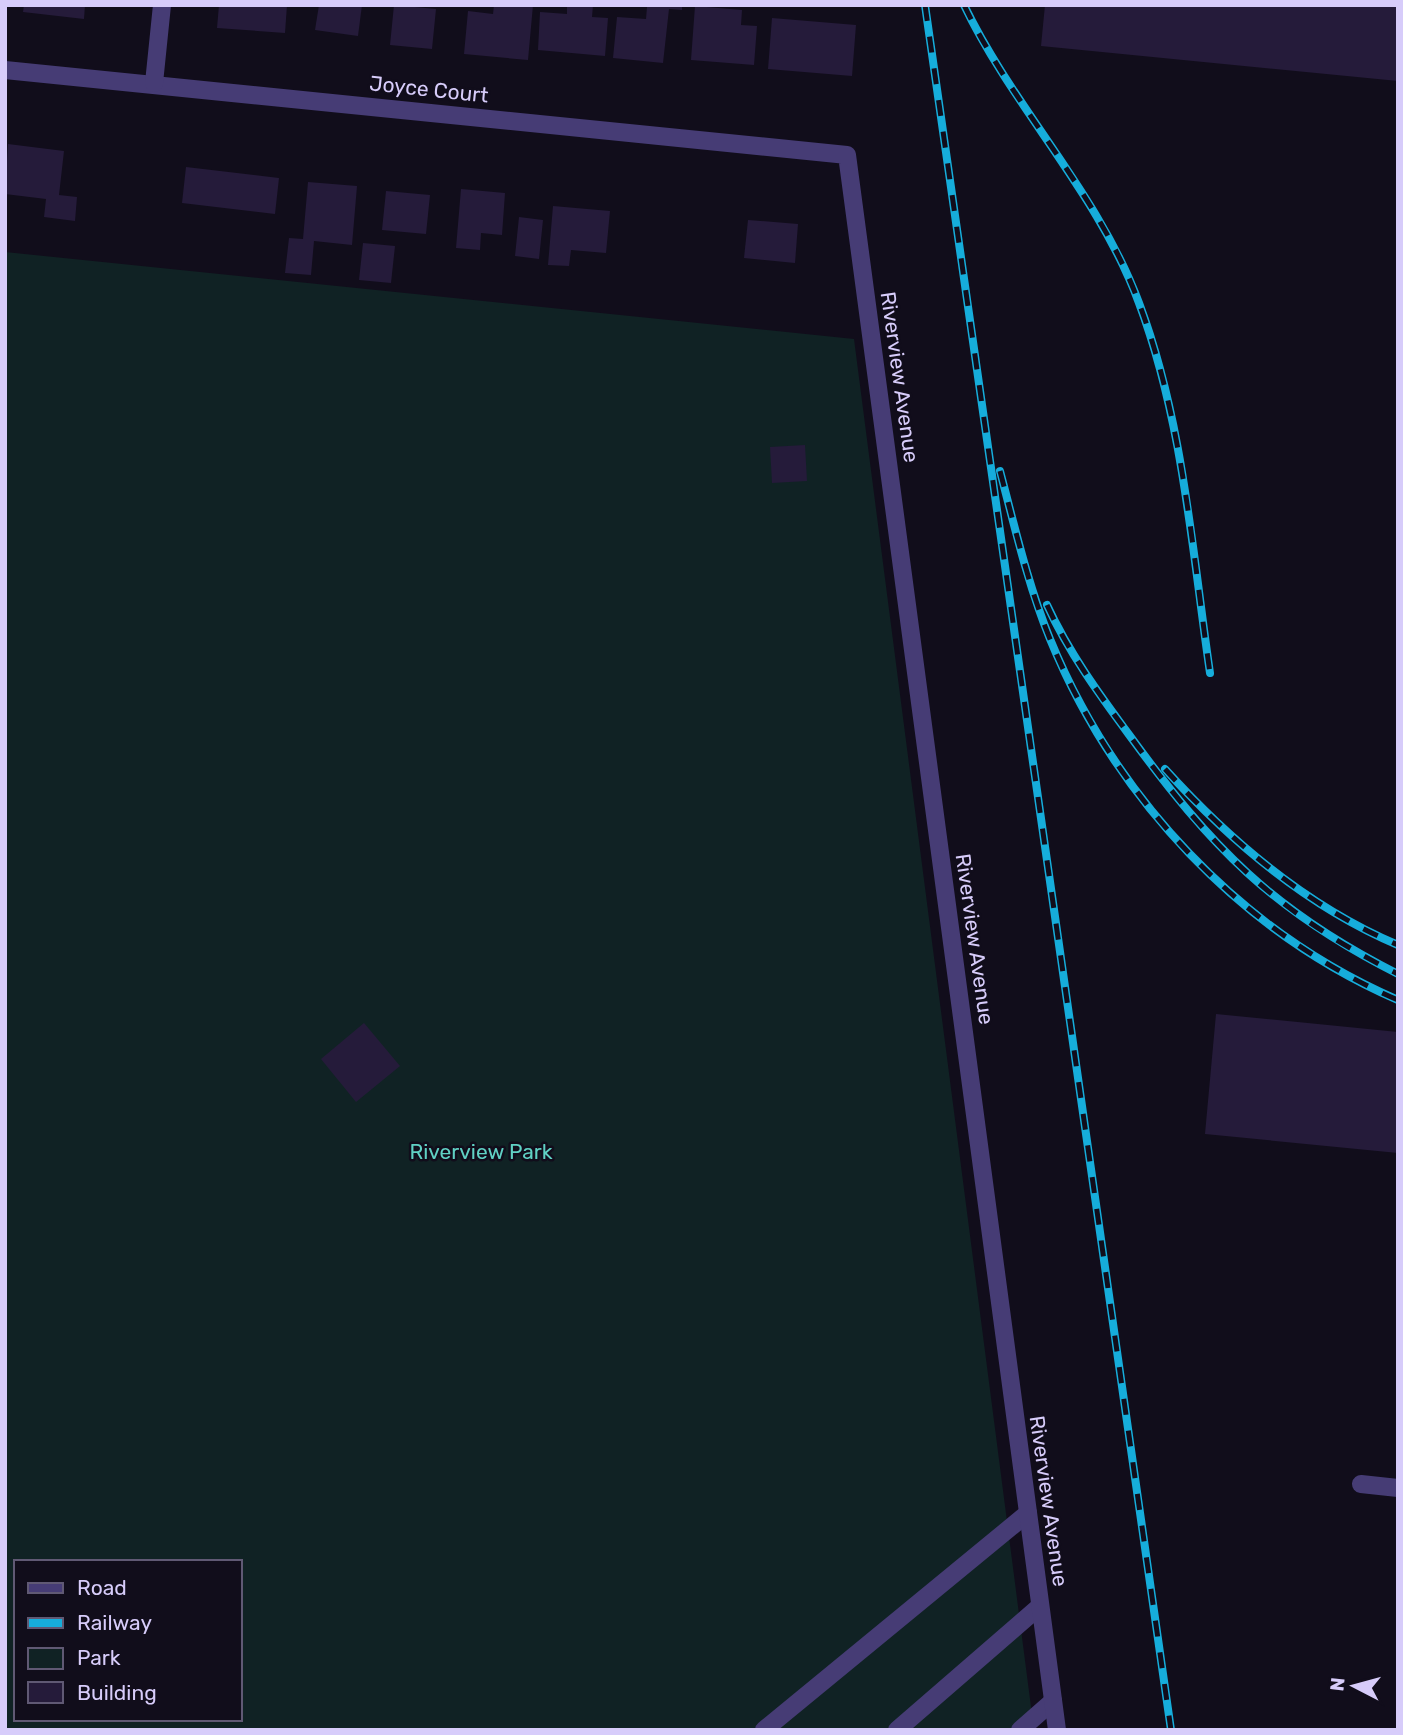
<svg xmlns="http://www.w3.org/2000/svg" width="1403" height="1735" viewBox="0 0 1403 1735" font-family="Rubik,sans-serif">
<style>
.green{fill:#102224;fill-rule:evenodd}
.building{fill:#251b3a}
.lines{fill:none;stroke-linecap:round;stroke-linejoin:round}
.lane{stroke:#463c75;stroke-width:18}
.street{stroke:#463c75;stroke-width:18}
.rail-casing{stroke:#16addb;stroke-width:8}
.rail{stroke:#110d1b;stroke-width:5;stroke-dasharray:16;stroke-linecap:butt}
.labels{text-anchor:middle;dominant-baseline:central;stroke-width:5;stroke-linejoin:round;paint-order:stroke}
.street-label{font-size:21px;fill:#d7ccfa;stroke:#110d1b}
.park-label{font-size:21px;fill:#60d1c4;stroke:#110d1b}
</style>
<rect width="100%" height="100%" fill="#110d1b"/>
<path class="green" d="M 5,252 L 854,339 L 1034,1730 L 5,1730 ZM 16,1562 L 240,1562 L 240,1719 L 16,1719 Z"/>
<g class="building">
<path d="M 24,5 L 85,5 L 84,19 L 23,12 Z"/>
<path d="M 219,5 L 287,5 L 285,33 L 217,28 Z"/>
<path d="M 319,5 L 362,5 L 358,36 L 315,30 Z"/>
<path d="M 394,5 L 436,9 L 432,49 L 390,45 Z"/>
<path d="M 494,5 L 533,5 L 528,60 L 464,54 L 468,11 L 493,14 Z"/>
<path d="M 567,5 L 593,5 L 592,17 L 608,18 L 605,56 L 538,50 L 540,12 L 567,14 Z"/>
<path d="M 657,5 L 682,5 L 682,10 L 669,9 L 663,63 L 613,58 L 617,17 L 646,19 L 647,7 Z"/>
<path d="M 1045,5 L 1398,5 L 1398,81 L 1041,46 Z"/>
<path d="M 695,6 L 742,10 L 741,25 L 757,26 L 754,65 L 691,60 Z"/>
<path d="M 772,18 L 856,25 L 852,76 L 768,69 Z"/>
<path d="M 8,144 L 64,151 L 59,195 L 77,197 L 75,221 L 44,217 L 46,199 L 5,194 Z"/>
<path d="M 186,167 L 279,178 L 275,214 L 182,203 Z"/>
<path d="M 308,182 L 357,186 L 352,245 L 314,241 L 311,275 L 285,273 L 289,238 L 303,239 Z"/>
<path d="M 461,189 L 505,193 L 502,235 L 481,233 L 480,250 L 456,248 Z"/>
<path d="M 386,191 L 430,195 L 426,234 L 382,230 Z"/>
<path d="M 553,206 L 610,211 L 606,253 L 571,250 L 569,266 L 548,265 Z"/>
<path d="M 519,217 L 543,220 L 539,259 L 515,256 Z"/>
<path d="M 748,220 L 798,224 L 795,263 L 744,258 Z"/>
<path d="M 363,243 L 395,246 L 391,283 L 359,280 Z"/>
<path d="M 805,445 L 807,481 L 772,483 L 770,447 Z"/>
<path d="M 1216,1014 L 1398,1032 L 1398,1153 L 1205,1134 Z"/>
<path d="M 364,1023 L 400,1066 L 356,1102 L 321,1059 Z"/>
</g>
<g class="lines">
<g class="lane">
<path d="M 1361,1484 L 1398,1488"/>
<path d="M 764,1730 L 1028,1513"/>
<path d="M 897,1730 L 1040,1606"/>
<path d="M 1020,1730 L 1053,1701"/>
</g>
<g class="street">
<path d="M 5,70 L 847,155 L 1057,1730"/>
<path d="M 154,83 L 162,5"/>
</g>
<g class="rail-casing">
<g id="rail">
<path d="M 925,5 L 1171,1730"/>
<path d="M 964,5 C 1014,109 1099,194 1139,303 C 1183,420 1192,550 1210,673"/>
<path d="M 1000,471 C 1015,528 1028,585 1050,639 C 1115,798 1241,932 1398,1000"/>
<path d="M 1047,605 C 1069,653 1099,694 1130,736 C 1211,847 1273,911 1398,974"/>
<path d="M 1165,769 C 1230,841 1308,907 1398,945"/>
</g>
</g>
<use href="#rail" class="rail"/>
</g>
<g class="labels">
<g class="street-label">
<text transform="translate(429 89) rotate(6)">Joyce Court</text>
<text transform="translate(900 377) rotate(82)">Riverview Avenue</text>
<text transform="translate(975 939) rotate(82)">Riverview Avenue</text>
<text transform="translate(1049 1501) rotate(82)">Riverview Avenue</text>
</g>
<g class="park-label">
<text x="481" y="1151">Riverview Park</text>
</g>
</g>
<rect width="1403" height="1735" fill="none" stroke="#d7ccfa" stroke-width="14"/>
<rect x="14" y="1560" width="228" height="161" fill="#110d1b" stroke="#605974" stroke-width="2"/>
<rect x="28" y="1583" width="35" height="10" fill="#463c75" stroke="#605974" stroke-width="2"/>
<text x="77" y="1595" font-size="21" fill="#d7ccfa">Road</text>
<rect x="28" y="1618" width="35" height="10" fill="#16addb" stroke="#605974" stroke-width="2"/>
<text x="77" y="1630" font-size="21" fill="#d7ccfa">Railway</text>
<rect x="28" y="1648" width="35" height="21" fill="#102224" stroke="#605974" stroke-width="2"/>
<text x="77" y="1665" font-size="21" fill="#d7ccfa">Park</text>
<rect x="28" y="1682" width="35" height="21" fill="#251b3a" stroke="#605974" stroke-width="2"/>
<text x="77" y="1700" font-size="21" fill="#d7ccfa">Building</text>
<g transform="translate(1354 1686) rotate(276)" stroke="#110d1b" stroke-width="5" paint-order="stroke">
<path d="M0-5L12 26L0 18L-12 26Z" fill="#d7ccfa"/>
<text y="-10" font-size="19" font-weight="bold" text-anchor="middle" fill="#d7ccfa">N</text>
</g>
</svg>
